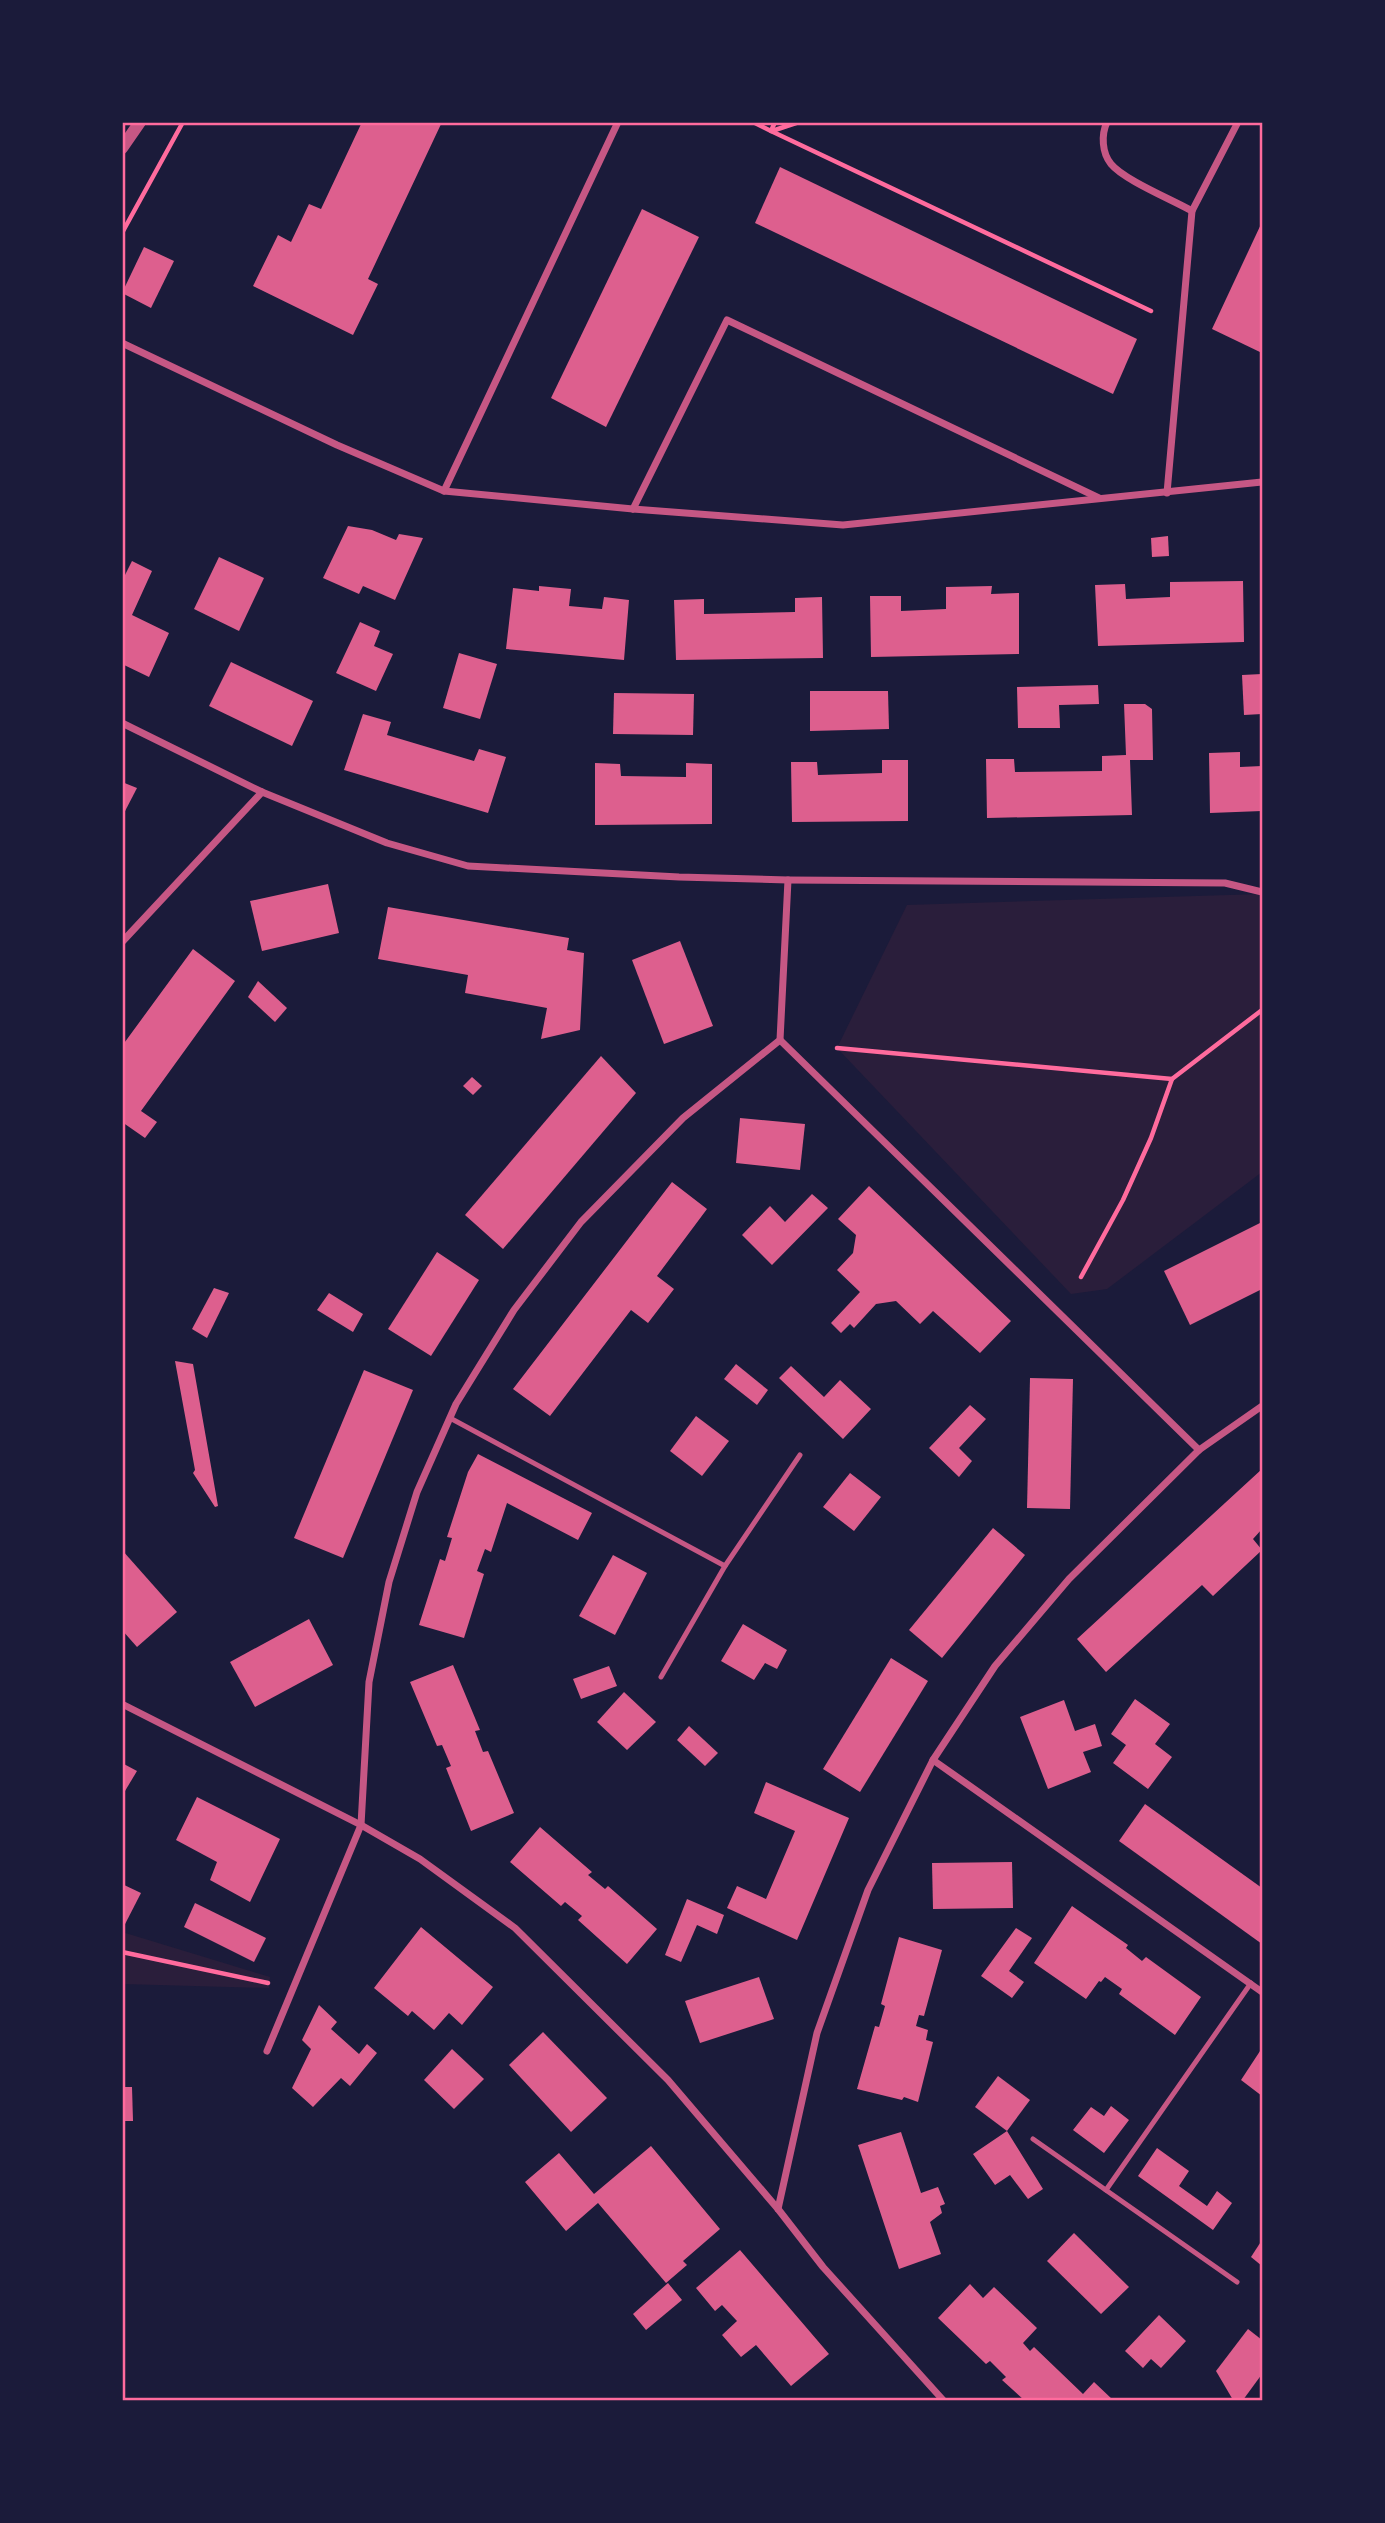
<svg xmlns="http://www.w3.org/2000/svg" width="1385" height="2523" viewBox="0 0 1385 2523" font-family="Roboto,sans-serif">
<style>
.green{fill:#2a1e3b}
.building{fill:#dd5f8e}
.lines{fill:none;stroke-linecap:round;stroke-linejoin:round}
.path{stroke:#ff6b9d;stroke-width:4.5}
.service{stroke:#c65784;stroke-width:5}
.minor{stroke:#c65784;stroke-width:7}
.tertiary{stroke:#c65784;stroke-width:12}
.neatline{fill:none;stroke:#ff6b9d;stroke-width:2.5}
</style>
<rect width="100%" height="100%" fill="#1b1b3a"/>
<g class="green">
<path d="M 1262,894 L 1262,1172 L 1107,1289 L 1071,1294 L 837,1048 L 907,905 Z"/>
<path d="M 122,1932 L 270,1977 L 269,1988 L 123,1984 Z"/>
</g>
<g class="building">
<path d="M 362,122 L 442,122 L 368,279 L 378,284 L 353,335 L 253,286 L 278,235 L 291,242 L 309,204 L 321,209 Z"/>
<path d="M 780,167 L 1137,339 L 1113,394 L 755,223 Z"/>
<path d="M 642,209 L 699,237 L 606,427 L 551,398 Z"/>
<path d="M 1262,222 L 1262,353 L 1212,329 Z"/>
<path d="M 144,247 L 174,261 L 151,308 L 122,293 Z"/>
<path d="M 348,526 L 372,530 L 396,540 L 399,534 L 423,538 L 395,600 L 363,586 L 359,594 L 323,578 Z"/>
<path d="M 1168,536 L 1169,556 L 1152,557 L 1151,538 Z"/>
<path d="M 219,557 L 264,578 L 239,631 L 194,609 Z"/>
<path d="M 132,561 L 152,571 L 132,615 L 169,633 L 149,677 L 122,664 L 122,581 Z"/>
<path d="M 1243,581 L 1244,642 L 1098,646 L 1095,585 L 1125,584 L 1126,599 L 1170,597 L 1170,582 Z"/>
<path d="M 539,586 L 571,589 L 569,606 L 602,609 L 604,597 L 629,600 L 624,660 L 506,649 L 513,588 L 539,591 Z"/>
<path d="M 992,586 L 991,594 L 1019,593 L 1019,654 L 871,657 L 870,596 L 901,596 L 901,611 L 946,609 L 946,587 Z"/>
<path d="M 822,597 L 823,658 L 676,660 L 674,600 L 704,599 L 704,614 L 795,612 L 795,598 Z"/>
<path d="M 360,622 L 380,631 L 374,646 L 393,654 L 376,691 L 336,673 Z"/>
<path d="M 459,653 L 497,664 L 480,719 L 443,708 Z"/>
<path d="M 231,662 L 313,701 L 292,746 L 209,706 Z"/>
<path d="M 1262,674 L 1262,714 L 1244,715 L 1242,675 Z"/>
<path d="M 1098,685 L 1099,704 L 1059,705 L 1060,728 L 1018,728 L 1017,687 Z"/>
<path d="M 810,691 L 888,691 L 889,729 L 810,731 Z"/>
<path d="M 614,693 L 694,694 L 693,735 L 613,734 Z"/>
<path d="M 1124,704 L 1145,704 L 1152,709 L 1153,760 L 1130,760 L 1132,815 L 987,818 L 986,759 L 1014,759 L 1015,772 L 1102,771 L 1102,756 L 1126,755 Z"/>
<path d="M 363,714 L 391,722 L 387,735 L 474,761 L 479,749 L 506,757 L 488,813 L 344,770 Z"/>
<path d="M 1240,752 L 1240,767 L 1262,766 L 1262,811 L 1210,813 L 1209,753 Z"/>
<path d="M 882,760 L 908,760 L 908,821 L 792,822 L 791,762 L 817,762 L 818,775 L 882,773 Z"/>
<path d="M 595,763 L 620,764 L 621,776 L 686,777 L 686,763 L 712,764 L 712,824 L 595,825 Z"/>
<path d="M 122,782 L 137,788 L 122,817 Z"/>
<path d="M 328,884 L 339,933 L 262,951 L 250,901 Z"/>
<path d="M 388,907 L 569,938 L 567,950 L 584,953 L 580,1030 L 541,1039 L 547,1008 L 465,993 L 468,975 L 378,959 Z"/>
<path d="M 680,941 L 713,1026 L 664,1044 L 632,960 Z"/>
<path d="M 193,949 L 235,981 L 141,1111 L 157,1122 L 145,1138 L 122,1122 L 122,1046 Z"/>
<path d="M 258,981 L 287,1008 L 275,1022 L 248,997 Z"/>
<path d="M 601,1056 L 636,1093 L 503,1249 L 465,1215 Z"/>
<path d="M 472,1077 L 482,1086 L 473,1095 L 463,1086 Z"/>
<path d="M 740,1118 L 805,1124 L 800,1170 L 736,1163 Z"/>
<path d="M 672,1182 L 707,1209 L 657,1276 L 674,1289 L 648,1323 L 631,1310 L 550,1416 L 513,1389 Z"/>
<path d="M 869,1186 L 1011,1321 L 980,1353 L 933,1311 L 920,1324 L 896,1301 L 876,1304 L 854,1328 L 850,1324 L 841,1333 L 831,1323 L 860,1292 L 837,1270 L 853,1253 L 856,1235 L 838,1219 Z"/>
<path d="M 812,1194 L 828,1208 L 772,1265 L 742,1235 L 770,1206 L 785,1222 Z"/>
<path d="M 1262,1222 L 1262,1289 L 1190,1325 L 1164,1271 Z"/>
<path d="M 437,1252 L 479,1280 L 431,1356 L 388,1329 Z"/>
<path d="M 214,1288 L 229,1293 L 207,1338 L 192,1329 Z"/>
<path d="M 329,1293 L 363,1314 L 353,1332 L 317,1310 Z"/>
<path d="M 175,1361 L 193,1364 L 218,1506 L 215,1507 L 193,1473 L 195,1470 Z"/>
<path d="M 736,1364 L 768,1390 L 757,1405 L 724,1379 Z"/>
<path d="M 791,1366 L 824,1397 L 840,1380 L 871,1409 L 843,1439 L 779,1378 Z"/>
<path d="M 364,1370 L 413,1390 L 343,1558 L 294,1538 Z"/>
<path d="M 1030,1378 L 1073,1379 L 1070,1509 L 1027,1508 Z"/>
<path d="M 970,1405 L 986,1419 L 959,1448 L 972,1461 L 959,1477 L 929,1448 Z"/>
<path d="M 696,1416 L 729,1441 L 702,1476 L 670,1451 Z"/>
<path d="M 478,1454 L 592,1513 L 578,1540 L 507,1503 L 491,1552 L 485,1549 L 477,1571 L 484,1574 L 464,1638 L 419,1625 L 440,1559 L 445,1561 L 452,1538 L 447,1537 L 468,1472 Z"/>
<path d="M 1262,1469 L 1262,1529 L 1253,1539 L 1262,1550 L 1213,1596 L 1202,1585 L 1106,1672 L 1077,1639 Z"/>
<path d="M 850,1473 L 881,1497 L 854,1531 L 823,1507 Z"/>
<path d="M 993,1528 L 1025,1555 L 942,1658 L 909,1630 Z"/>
<path d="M 122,1550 L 177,1612 L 137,1647 L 122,1630 Z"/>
<path d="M 613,1555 L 647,1573 L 615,1635 L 579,1616 Z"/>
<path d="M 309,1619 L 333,1665 L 255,1707 L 230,1662 Z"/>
<path d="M 743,1624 L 787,1650 L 777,1669 L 765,1663 L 754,1680 L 721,1661 Z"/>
<path d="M 891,1658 L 928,1681 L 860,1792 L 823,1769 Z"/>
<path d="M 453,1665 L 480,1730 L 475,1731 L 483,1752 L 488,1751 L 514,1813 L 471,1831 L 446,1768 L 451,1766 L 442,1745 L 437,1746 L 410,1682 Z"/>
<path d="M 609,1666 L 617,1686 L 581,1699 L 573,1679 Z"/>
<path d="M 624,1692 L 656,1722 L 627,1750 L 597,1722 Z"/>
<path d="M 1135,1699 L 1170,1724 L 1155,1744 L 1172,1757 L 1148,1789 L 1113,1763 L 1126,1745 L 1111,1734 Z"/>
<path d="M 1064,1700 L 1075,1731 L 1095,1724 L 1102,1746 L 1083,1752 L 1091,1772 L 1048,1789 L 1020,1717 Z"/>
<path d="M 689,1726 L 718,1753 L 705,1766 L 677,1740 Z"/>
<path d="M 122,1763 L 137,1771 L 122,1796 Z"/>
<path d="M 766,1782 L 849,1818 L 797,1940 L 727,1908 L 737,1886 L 766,1899 L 795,1831 L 754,1813 Z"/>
<path d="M 197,1797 L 280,1839 L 250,1902 L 210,1880 L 217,1862 L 176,1840 Z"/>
<path d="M 1145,1804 L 1262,1888 L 1262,1944 L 1119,1841 Z"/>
<path d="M 540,1827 L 592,1872 L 588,1875 L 605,1889 L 608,1886 L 657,1929 L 627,1964 L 578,1920 L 582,1916 L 565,1902 L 561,1906 L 510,1862 Z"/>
<path d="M 1012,1862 L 1013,1908 L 933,1909 L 932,1863 Z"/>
<path d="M 122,1884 L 141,1893 L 122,1930 Z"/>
<path d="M 687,1899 L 724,1915 L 717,1934 L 697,1925 L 681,1962 L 665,1955 Z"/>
<path d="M 195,1903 L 266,1938 L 254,1962 L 184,1927 Z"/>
<path d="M 1072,1906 L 1128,1945 L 1126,1948 L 1142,1961 L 1146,1957 L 1201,1997 L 1175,2035 L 1119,1994 L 1122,1989 L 1105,1977 L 1101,1982 L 1099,1981 L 1086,1999 L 1034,1963 Z"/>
<path d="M 421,1927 L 493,1987 L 462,2025 L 449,2013 L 434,2030 L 412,2011 L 408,2016 L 374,1988 Z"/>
<path d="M 1016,1928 L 1032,1938 L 1009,1971 L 1024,1982 L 1012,1998 L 981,1976 Z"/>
<path d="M 899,1937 L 942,1950 L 924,2016 L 919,2015 L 916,2026 L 928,2030 L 926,2040 L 933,2042 L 918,2102 L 904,2097 L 902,2100 L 857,2089 L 875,2026 L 879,2027 L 885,2006 L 881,2004 Z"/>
<path d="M 759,1977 L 774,2019 L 700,2043 L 685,2001 Z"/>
<path d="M 319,2005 L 337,2022 L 331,2029 L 359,2054 L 367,2044 L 377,2053 L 350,2086 L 341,2078 L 313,2107 L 292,2088 L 311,2049 L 302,2040 Z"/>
<path d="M 543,2032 L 607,2098 L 571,2132 L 509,2065 Z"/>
<path d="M 1262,2048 L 1262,2096 L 1241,2080 Z"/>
<path d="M 452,2049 L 484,2079 L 454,2109 L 424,2080 Z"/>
<path d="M 998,2076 L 1030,2100 L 1007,2131 L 975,2107 Z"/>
<path d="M 122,2087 L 132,2087 L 133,2121 L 122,2121 Z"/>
<path d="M 1111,2106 L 1129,2120 L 1104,2153 L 1073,2130 L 1091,2107 L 1104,2116 Z"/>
<path d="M 1007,2131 L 1043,2189 L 1028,2199 L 1010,2175 L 995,2185 L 973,2154 Z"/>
<path d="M 901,2132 L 921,2193 L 938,2187 L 945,2204 L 940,2206 L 942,2213 L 930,2222 L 941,2254 L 899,2269 L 858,2145 Z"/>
<path d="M 651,2146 L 720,2229 L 683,2261 L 687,2265 L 666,2283 L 598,2203 L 566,2231 L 525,2182 L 559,2153 L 594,2194 Z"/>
<path d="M 1157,2148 L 1189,2171 L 1179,2186 L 1207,2206 L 1217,2191 L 1232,2203 L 1213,2230 L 1138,2176 Z"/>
<path d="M 1074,2233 L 1129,2287 L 1101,2314 L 1047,2261 Z"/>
<path d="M 1262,2240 L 1262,2266 L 1251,2257 Z"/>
<path d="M 740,2250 L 829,2354 L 791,2386 L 756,2345 L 741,2357 L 722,2335 L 737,2321 L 722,2305 L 715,2311 L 696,2288 Z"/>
<path d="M 668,2283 L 682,2300 L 646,2330 L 633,2314 Z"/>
<path d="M 970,2284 L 983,2298 L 994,2287 L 1037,2328 L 1023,2343 L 1030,2351 L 1034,2347 L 1083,2394 L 1094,2382 L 1113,2400 L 1024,2400 L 1002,2380 L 1006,2377 L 990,2361 L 986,2364 L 938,2318 Z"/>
<path d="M 1159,2315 L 1186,2341 L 1161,2368 L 1151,2359 L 1143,2368 L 1125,2351 Z"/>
<path d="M 1248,2329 L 1262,2340 L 1262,2374 L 1243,2400 L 1233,2400 L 1216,2371 Z"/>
</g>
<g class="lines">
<g class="path">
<path d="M 753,122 L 771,131 L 775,122"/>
<path d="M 771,131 L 1151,311"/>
<path d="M 772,131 L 799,122"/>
<path d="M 122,233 L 183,122"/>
<path d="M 837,1048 L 1172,1079 L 1262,1010"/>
<path d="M 1081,1277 L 1123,1200 L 1151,1138 L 1172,1079"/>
<path d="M 122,1952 L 268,1983"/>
</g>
<g class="service">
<path d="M 450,1418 L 725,1566"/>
<path d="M 661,1677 L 725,1566 L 800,1455"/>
<path d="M 1033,2139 L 1237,2282"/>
<path d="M 1106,2190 L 1251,1983"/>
</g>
<g class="minor">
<path d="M 1107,122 C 1101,135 1102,153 1111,164 C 1124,180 1173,200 1192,211"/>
<path d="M 122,343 L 337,445 L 444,491 L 633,509 L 843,525 L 1262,482"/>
<path d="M 444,491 L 618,122"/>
<path d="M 1167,493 L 1192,211 L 1238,122"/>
<path d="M 633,509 L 727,320 L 1099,498"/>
<path d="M 122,723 L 262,792 L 387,843 L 468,866 L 679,877 L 788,880 L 1225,883 L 1262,892"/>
<path d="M 122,942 L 262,792"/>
<path d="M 780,1040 L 1199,1450"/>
<path d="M 122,1704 L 361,1825 L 420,1859 L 515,1928 L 668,2080 L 778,2209 L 823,2267 L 943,2400"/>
<path d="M 933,1760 L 1262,1992"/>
<path d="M 267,2051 L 361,1825 L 369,1682 L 389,1582 L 417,1492 L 456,1404 L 514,1310 L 581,1222 L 683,1118 L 780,1040 L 788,880"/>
<path d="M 778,2209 L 817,2033 L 868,1890 L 933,1760 L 995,1666 L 1069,1579 L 1199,1450 L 1262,1406"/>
</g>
<path class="tertiary" d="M 122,148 L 140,122"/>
</g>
<rect width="1385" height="2523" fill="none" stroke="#1b1b3a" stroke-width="248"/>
<rect x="124" y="124" width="1137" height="2275" class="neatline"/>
</svg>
